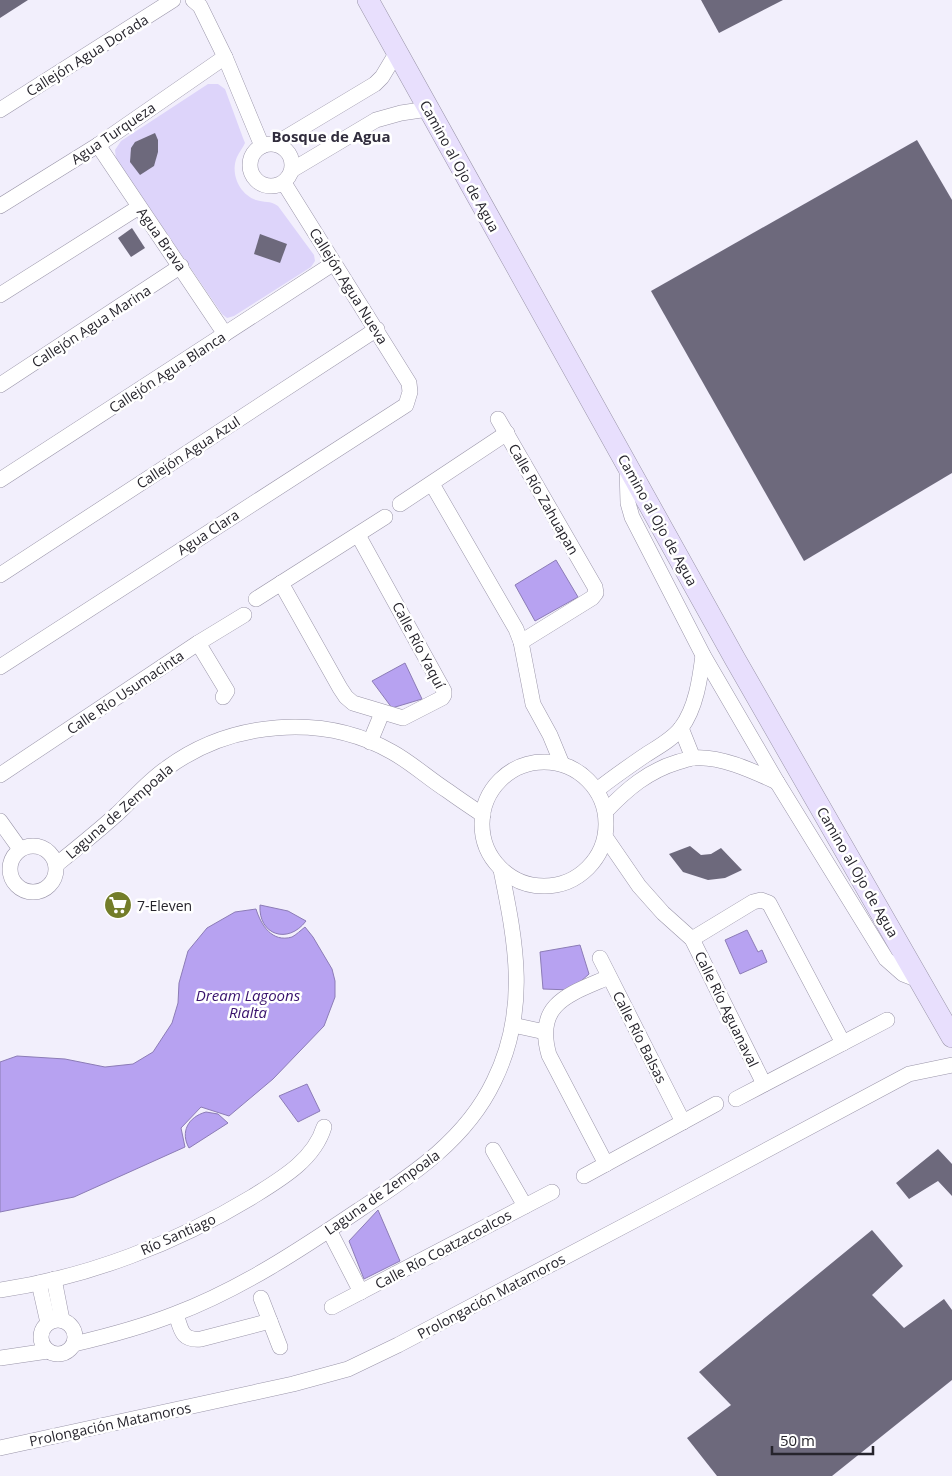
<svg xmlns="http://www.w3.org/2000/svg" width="952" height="1476" viewBox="0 0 952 1476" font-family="'Open Sans',sans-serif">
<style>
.green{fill:#ddd4fa}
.water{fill:#b7a2f1;stroke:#8c7cb6}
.building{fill:#6d697c}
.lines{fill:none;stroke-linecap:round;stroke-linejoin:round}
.street-casing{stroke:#9a95a9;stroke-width:16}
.secondary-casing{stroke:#9a95a9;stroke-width:22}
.street{stroke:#fff;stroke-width:15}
.secondary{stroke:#e8dffd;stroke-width:21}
.labels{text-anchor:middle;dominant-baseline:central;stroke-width:5;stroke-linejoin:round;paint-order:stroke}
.street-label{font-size:14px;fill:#26242c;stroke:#fff}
.poi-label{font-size:14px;fill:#26242c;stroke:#fff;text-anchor:start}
.neighbourhood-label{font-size:15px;font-weight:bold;fill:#312d3d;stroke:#fff}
.water-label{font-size:15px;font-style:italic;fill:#38116c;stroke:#fff}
</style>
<rect width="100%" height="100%" fill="#f2effc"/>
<path class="green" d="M 208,84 L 218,84 L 225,89 L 243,138 L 245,143 C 243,148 239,152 237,157 C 230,173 239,194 256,200 C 264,203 270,200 278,206 L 314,255 L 315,261 L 311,267 L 234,316 L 227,318 L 222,314 L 116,159 L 115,150 L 121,141 Z"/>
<g class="water">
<path d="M 556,560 L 578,597 L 535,621 L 515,585 Z"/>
<path d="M 405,663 L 422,699 L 392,708 L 372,681 Z"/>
<path d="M 260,905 L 288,911 L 306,921 C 288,945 258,935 260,905 Z"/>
<path d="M 256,909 C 261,925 272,943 292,937 C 296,935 301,930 305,927 L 313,937 L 332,969 L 335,981 L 335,997 L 324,1026 L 273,1079 L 229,1116 L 201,1107 L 181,1128 L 185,1147 L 74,1197 L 0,1212 L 0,1062 L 17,1056 L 65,1059 L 105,1067 L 133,1064 L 153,1052 L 172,1023 L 178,1003 L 179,983 L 188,951 L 207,928 L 235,912 Z"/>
<path d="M 747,930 L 758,952 L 762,950 L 767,962 L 740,974 L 725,940 Z"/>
<path d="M 580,945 L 589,974 L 571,990 L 543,989 L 540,952 Z"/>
<path d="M 307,1084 L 320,1111 L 298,1122 L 279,1096 Z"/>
<path d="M 206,1112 L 218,1114 L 228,1123 L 189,1148 C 180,1132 188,1117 206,1112 Z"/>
<path d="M 378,1210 L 400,1261 L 364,1279 L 349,1241 Z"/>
</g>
<g class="building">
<path d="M 0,0 L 28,0 L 0,18 Z"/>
<path d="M 701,0 L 783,0 L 719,33 Z"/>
<path d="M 155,133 L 158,140 L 158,152 L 154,166 L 140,175 L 130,162 L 131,148 L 135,142 Z"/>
<path d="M 917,140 L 952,200 L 952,473 L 804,561 L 651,291 Z"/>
<path d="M 132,228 L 145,248 L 131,257 L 118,238 Z"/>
<path d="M 260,234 L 287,244 L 280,263 L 254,254 Z"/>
<path d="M 690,846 L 701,855 L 711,854 L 721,848 L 742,870 L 725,878 L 708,880 L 683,872 L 669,854 Z"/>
<path d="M 938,1149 L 952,1164 L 952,1196 L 938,1181 L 909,1199 L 896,1183 Z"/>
<path d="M 872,1230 L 903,1266 L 872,1295 L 904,1328 L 944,1299 L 952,1310 L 952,1380 L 832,1476 L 717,1476 L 687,1438 L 731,1405 L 699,1372 Z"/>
</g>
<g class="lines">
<g class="street-casing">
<g id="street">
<path d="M 193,0 L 200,6 L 225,57 L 262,146"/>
<path d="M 0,110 L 173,0"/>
<circle cx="271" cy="165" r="21"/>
<path d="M 275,144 L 375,84 L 382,77 L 397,52"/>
<path d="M 98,145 L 225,334"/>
<path d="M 292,170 L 376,120 L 401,113 L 428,109"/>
<path d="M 0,206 L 98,145 L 225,57"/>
<path d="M 0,295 L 139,207"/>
<path d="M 0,385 L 181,266"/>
<path d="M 498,419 L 595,587 L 596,593 L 592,598 L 521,642"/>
<path d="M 627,468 L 628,503 L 632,517 L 703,655 L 777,782 L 886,959 L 903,974 L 921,981"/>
<path d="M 0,480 L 334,263"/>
<path d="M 432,484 L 516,629 L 521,642 L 533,704 L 550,735 L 562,764"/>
<path d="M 400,504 L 507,433"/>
<path d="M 0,575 L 377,329"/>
<path d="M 281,583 L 340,688 L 346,697 L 353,703 L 403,718 L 442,698 L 444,695 L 444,691 L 358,535"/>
<path d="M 256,599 L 385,517"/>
<path d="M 198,643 L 227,691 L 223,697"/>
<path d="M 0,667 L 406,405 L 410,392 L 409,383 L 284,183"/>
<path d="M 681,728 L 693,758"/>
<path d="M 370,742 L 382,713"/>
<circle cx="544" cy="824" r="62"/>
<path d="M 0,775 L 198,643 L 244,615"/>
<path d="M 597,790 C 612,778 628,767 644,756 C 656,748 672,740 681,728 C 696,708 700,679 703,655"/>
<path d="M 606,811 C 627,789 648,771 678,762 C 682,761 688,759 693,758 C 719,755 753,771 777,782"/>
<path d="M 0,821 L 20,849"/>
<path d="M 606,838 L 639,886 L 663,913 L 692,939 L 764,1084"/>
<circle cx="33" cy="869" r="23"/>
<path d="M 56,865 C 77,848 97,832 117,814 C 134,798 148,781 167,768 C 231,721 323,713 392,752 C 412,763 429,779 448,791 C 459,799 471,807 483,815"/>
<path d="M 692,939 L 753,902 L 761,900 L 769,903 L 843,1043"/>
<path d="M 600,958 L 683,1122"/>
<path d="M 513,1025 L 545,1032"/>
<path d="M 736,1099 L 887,1020"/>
<path d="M 493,1150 L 525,1206"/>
<path d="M 606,1164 L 549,1055 C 534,1003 570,994 609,977"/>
<path d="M 584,1176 L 716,1104"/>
<path d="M 329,1230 L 361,1292"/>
<path d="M 54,1279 L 62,1320"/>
<path d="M 39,1283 L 48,1323"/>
<path d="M 0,1290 C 89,1277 176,1243 252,1197 C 281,1179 314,1160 324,1127"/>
<path d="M 261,1298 L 280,1347"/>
<path d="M 332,1307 L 552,1192"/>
<path d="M 176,1314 C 181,1329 181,1341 201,1339 L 270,1321"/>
<circle cx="58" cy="1337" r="17"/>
<path d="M 74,1344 C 108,1336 142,1327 175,1314 C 241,1289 301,1249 359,1210 C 412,1175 466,1140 494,1081 C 529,1010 516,943 501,870"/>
<path d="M 0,1358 L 48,1351"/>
<path d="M 0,1448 L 293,1384 L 348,1369 L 398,1345 L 675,1199 L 909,1074 L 952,1065"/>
</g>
</g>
<g class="secondary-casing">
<path id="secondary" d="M 368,0 L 735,659 L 952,1037"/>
</g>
<use href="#street" class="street"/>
<use href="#secondary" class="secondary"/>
</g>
<defs>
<g id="supermarket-disc" transform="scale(1.4375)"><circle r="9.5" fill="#737d29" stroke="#fff"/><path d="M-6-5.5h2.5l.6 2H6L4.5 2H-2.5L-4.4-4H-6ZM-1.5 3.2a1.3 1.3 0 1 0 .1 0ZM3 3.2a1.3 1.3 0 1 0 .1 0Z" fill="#fff"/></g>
</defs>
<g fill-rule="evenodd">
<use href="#supermarket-disc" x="118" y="905"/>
</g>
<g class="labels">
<g class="street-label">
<text transform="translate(87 55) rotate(-32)">Callejón Agua Dorada</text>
<text transform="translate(113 133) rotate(-34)">Agua Turqueza</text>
<text transform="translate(460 166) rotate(61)">Camino al Ojo de Agua</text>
<text transform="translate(162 239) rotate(55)">Agua Brava</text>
<text transform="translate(349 286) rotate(58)">Callejón Agua Nueva</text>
<text transform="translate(91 326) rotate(-33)">Callejón Agua Marina</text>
<text transform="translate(167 372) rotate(-33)">Callejón Agua Blanca</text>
<text transform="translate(188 452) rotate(-33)">Callejón Agua Azul</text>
<text transform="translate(544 499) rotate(60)">Calle Río Zahuapan</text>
<text transform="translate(658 520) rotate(61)">Camino al Ojo de Agua</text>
<text transform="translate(208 532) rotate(-33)">Agua Clara</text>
<text transform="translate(419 645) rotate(62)">Calle Río Yaquí</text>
<text transform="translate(125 692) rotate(-34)">Calle Río Usumacinta</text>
<text transform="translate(119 811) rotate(-41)">Laguna de Zempoala</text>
<text transform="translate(858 872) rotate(60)">Camino al Ojo de Agua</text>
<text transform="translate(727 1009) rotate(64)">Calle Río Aguanaval</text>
<text transform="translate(640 1037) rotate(63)">Calle Río Balsas</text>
<text transform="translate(382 1192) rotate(-35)">Laguna de Zempoala</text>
<text transform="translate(178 1234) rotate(-24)">Río Santiago</text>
<text transform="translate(443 1249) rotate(-28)">Calle Río Coatzacoalcos</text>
<text transform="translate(491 1296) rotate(-28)">Prolongación Matamoros</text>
<text transform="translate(110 1424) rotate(-12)">Prolongación Matamoros</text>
</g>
<g class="poi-label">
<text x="137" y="905">7-Eleven</text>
</g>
<g class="neighbourhood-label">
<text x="331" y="136">Bosque de Agua</text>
</g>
<g class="water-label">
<text x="248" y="995">Dream Lagoons<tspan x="248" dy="17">Rialta</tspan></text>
</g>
</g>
<path d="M772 1446v8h101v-8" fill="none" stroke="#26242c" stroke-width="2.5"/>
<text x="780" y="1446" font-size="15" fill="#26242c" stroke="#ffffff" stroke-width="4" paint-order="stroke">50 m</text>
</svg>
